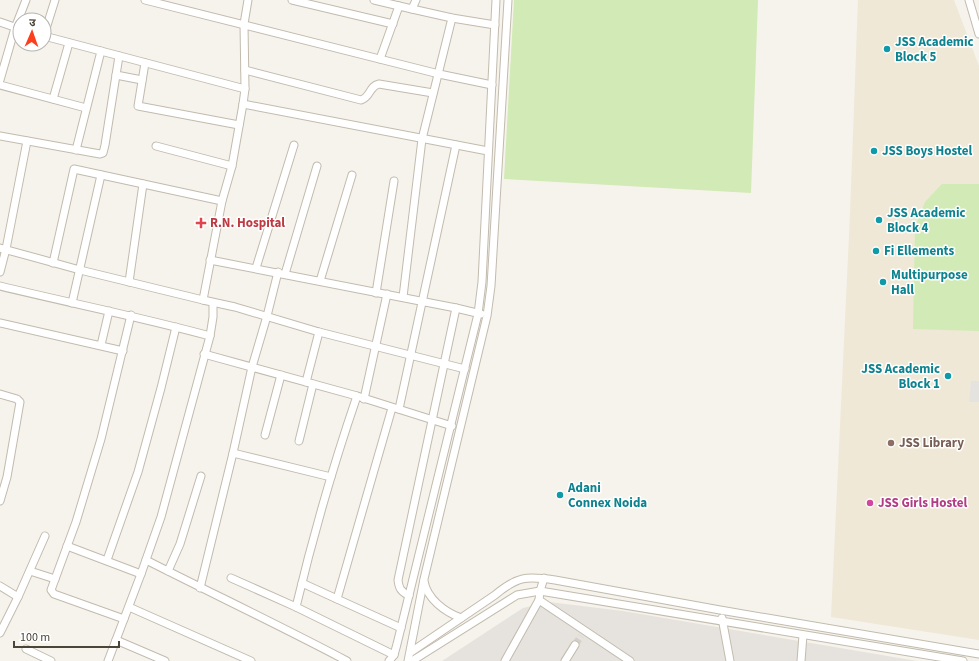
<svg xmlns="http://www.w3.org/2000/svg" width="979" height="661" viewBox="0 0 979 661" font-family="'Source Sans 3','Noto Sans Devanagari',sans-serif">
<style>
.industrial{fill:#e6e2dd}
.education{fill:#efe8d6}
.green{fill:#d2eab5}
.parking{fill:#e5e3e0}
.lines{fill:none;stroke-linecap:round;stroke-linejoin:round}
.minor-tunnel{stroke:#d4d0c8;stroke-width:7;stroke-dasharray:7 3.5;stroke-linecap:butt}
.minor-casing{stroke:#c2bbae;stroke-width:9}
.minor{stroke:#fff;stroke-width:7}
.culture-dot{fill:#0f9aa8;stroke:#fff;stroke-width:1.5}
.health-dot{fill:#e0444e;stroke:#fff;stroke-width:1.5}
.education-dot{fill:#8d6e63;stroke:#fff;stroke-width:1.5}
.hotel-dot{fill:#d1479c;stroke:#fff;stroke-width:1.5}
.labels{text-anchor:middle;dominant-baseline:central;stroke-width:3;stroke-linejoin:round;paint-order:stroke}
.culture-label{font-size:13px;font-weight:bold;fill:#0d838f;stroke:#fff;text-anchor:start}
.health-label{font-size:13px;font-weight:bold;fill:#be3a42;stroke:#fff;text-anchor:start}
.education-label{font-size:13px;font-weight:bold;fill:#785e54;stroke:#fff;text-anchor:start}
.hotel-label{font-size:13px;font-weight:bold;fill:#b23c85;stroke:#fff;text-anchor:start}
</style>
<rect width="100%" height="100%" fill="#f6f3ec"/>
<path class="industrial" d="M 549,602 L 623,611 L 917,661 L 442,661 L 523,608 Z"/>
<path class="education" d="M 858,0 L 954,0 L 979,66 L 979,640 L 831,617 L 850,214 Z"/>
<g class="green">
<path d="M 514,0 L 758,0 L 751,193 L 504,179 Z"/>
<path d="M 942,184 L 979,184 L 979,331 L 913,329 L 915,227 L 925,202 Z"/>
</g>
<path class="parking" d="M 971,381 L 979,381 L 979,402 L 969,402 Z"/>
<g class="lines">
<path class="minor-tunnel" d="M 575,645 L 581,636"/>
<g class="minor-casing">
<g id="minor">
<path d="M 145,0 L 439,74 L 492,85"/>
<path d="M 292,0 L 393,24"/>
<path d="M 374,0 L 412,9"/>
<path d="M 416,0 L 412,9 L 452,18 L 495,25"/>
<path d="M 969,0 L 979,34"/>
<path d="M 0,22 L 20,29"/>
<path d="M 44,35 L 55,0"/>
<path d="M 44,36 L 245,89"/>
<path d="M 380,59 L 399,6"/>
<path d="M 145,63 L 138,106 L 239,125"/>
<path d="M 245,70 L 361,100 C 371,97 369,86 379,84 L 433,93"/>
<path d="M 116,75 L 142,80"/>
<path d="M 0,80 L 15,28 L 26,0"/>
<path d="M 0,85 L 86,108"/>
<path d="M 53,99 L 69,43"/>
<path d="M 243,104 L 488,151"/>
<path d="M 0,136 L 100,154 L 103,153 L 105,145 L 119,56"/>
<path d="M 156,146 L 232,166"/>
<path d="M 76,150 L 101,51"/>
<path d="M 0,248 L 80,270 L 203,300 L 235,307 L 319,332 L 465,369"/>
<path d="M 210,260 L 456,308 L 481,314"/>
<path d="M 53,263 L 74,169 L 222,201"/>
<path d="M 256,268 L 294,145"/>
<path d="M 0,272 L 6,249 L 27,141"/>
<path d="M 285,274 L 317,166"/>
<path d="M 320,281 L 352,175"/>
<path d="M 129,282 L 143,184"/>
<path d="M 0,286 C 70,303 140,317 210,336"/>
<path d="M 376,293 L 394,181"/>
<path d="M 403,297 L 422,139 L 452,18"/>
<path d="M 203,300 L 222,201 L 232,166 L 243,104 L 245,89 L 244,24 L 248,0"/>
<path d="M 72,303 L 101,175"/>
<path d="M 0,323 L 123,351"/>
<path d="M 101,345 L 109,311"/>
<path d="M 204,354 L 357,396 L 452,426"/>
<path d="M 306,382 L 319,332"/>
<path d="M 0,394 L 17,399 L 20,402 L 7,477 L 0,501"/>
<path d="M 364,399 L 387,294"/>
<path d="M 392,408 L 337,599 L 401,628"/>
<path d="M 399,409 L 456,145"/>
<path d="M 265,435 L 281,375"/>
<path d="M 299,441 L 313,384"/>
<path d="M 233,453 L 331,477"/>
<path d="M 67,546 L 141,574"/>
<path d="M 107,560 L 138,472 L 161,388 L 176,327"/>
<path d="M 146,560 C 213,594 281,626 347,661"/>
<path d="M 30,571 L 55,579"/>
<path d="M 168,571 L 180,544 L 201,476"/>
<path d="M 231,578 L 296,607 L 394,655"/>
<path d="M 544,578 L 540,591 L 539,600 L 630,661"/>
<path d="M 424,581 C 427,599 445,612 461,618"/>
<path d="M 302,583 L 337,599"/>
<path d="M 0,586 L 18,597"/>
<path d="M 200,588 L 233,453 L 252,367 L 267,316 L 278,272"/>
<path d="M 409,596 C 401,591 399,589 398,580 L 456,308"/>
<path d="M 129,607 L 251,661"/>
<path d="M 296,607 C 313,536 333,466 357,396"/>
<path d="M 722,618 L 730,661"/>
<path d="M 124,619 L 54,594 L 51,590 L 76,522 L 101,439 L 131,315"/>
<path d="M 0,633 L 18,597 L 45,536"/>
<path d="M 116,640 L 165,661"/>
<path d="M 26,649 L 51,661"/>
<path d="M 411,652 L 495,595 C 518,576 526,576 555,580 L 720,610 L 979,654"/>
<path d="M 108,661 L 141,574 L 161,517 L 210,336 L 213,317 L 213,303"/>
<path d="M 389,661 L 394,655 L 397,644 L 478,314 L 482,282 L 496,0"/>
<path d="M 408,661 L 424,579 L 487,316 L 491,286 L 508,0"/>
<path d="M 412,661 L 517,595 L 540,591 L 963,661"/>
<path d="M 505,661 L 539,600"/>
<path d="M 565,661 L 575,645"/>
<path d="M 801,661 L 803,635"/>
</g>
</g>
<use href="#minor" class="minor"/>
</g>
<g class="culture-dot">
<circle cx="887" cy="49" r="4"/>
<circle cx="874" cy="151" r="4"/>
<circle cx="879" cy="220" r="4"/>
<circle cx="876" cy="251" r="4"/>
<circle cx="883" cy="282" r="4"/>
<circle cx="948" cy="376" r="4"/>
<circle cx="560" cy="495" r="4"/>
</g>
<path class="health-dot" d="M199 217h4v4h4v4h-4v4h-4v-4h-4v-4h4z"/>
<circle class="education-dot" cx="891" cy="443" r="4"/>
<circle class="hotel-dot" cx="870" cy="503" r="4"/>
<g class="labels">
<g class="culture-label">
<text x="895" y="42">JSS Academic<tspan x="895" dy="15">Block 5</tspan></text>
<text x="882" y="151">JSS Boys Hostel</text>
<text x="887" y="213">JSS Academic<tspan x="887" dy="15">Block 4</tspan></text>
<text x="884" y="251">Fi Ellements</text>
<text x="891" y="275">Multipurpose<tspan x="891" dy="15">Hall</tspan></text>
<text x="940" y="369" text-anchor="end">JSS Academic<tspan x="940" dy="15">Block 1</tspan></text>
<text x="568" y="488">Adani<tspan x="568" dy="15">Connex Noida</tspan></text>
</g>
<g class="health-label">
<text x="210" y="223">R.N. Hospital</text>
</g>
<g class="education-label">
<text x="899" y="443">JSS Library</text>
</g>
<g class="hotel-label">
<text x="878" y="503">JSS Girls Hostel</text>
</g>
</g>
<g transform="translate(32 32) rotate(2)"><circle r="19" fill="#ffffff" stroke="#b7b4b0"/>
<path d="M0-3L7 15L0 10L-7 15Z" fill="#fc3f1d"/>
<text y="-6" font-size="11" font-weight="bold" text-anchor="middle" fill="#4b4439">उ</text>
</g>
<path d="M14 641v6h105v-6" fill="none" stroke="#4b4439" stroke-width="2"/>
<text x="20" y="641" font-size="12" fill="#4b4439" stroke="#ffffff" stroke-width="3" paint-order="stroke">100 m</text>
</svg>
